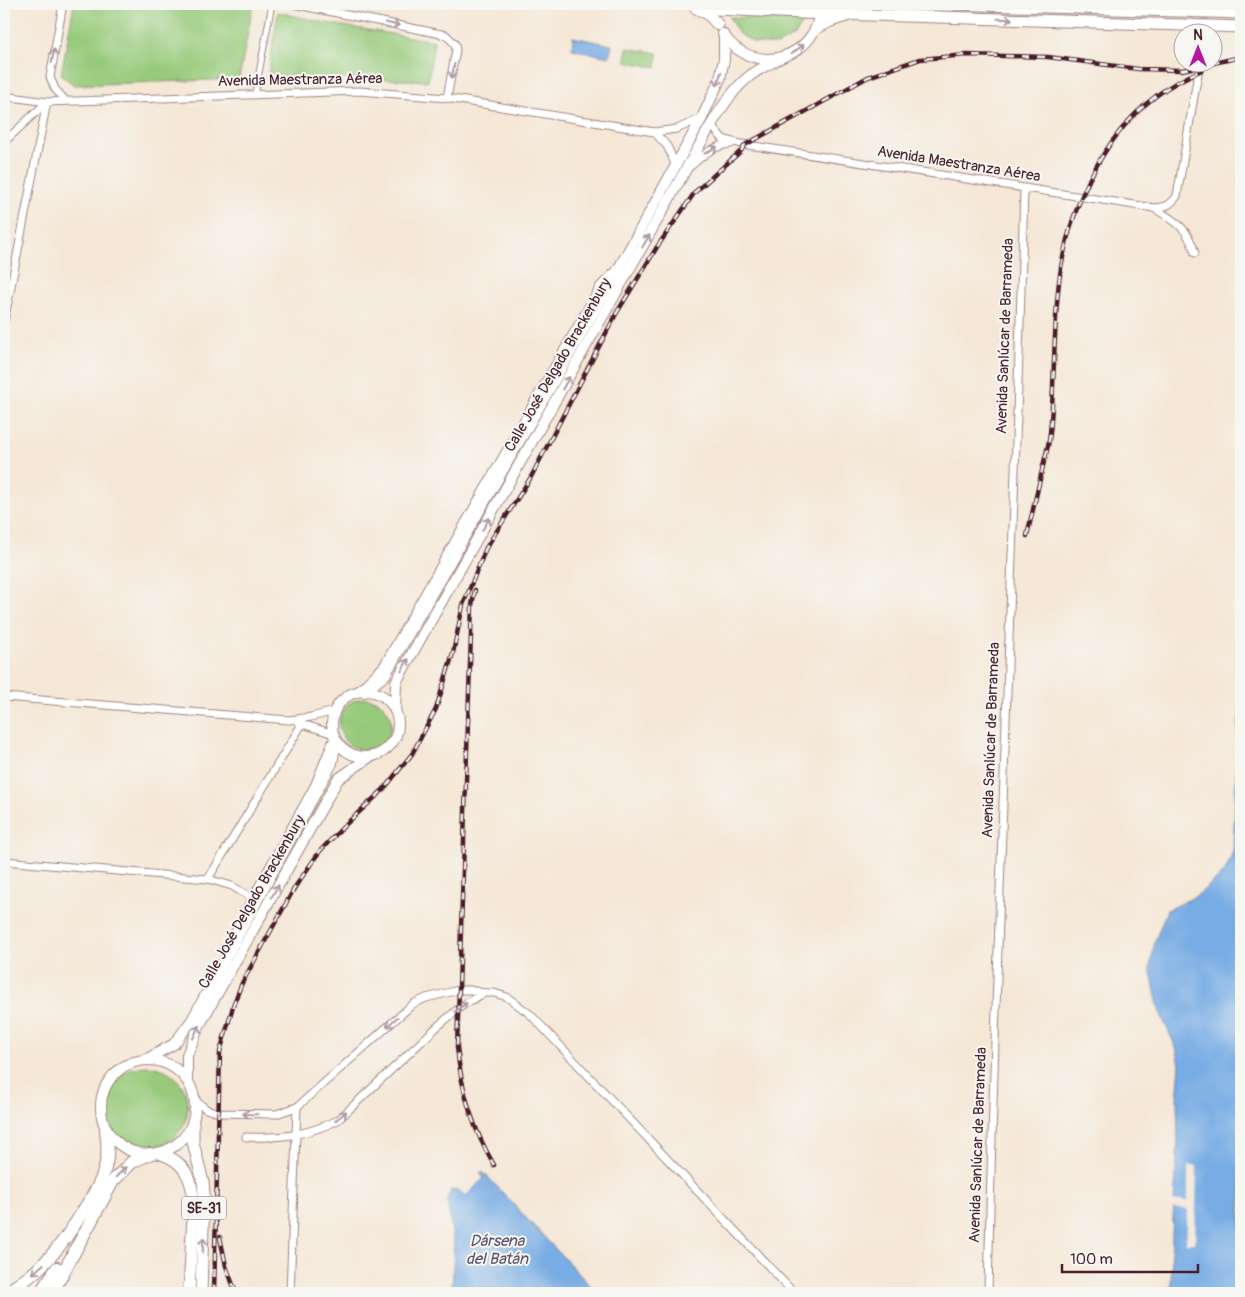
<svg xmlns="http://www.w3.org/2000/svg" width="1245" height="1297" viewBox="0 0 1245 1297" font-family="Pangolin,sans-serif">
<style>
.green{fill:#97ca7a;stroke:#707452}
.water{fill:#77ace4;stroke:#606688}
.pier{fill:#f5e7d6}
.lines{fill:none;stroke-linecap:round;stroke-linejoin:round}
.minor-tunnel{stroke:#d3bfb4;stroke-width:7;stroke-dasharray:7 3.5;stroke-linecap:butt}
.pedestrian-casing{stroke:#a08380;stroke-width:7}
.minor-casing{stroke:#a08380;stroke-width:9}
.secondary-casing{stroke:#a08380;stroke-width:12}
.primary-casing{stroke:#a08380;stroke-width:13}
.trunk-casing{stroke:#a08380;stroke-width:13}
.motorway-casing{stroke:#a08380;stroke-width:14}
.pedestrian{stroke:#fff;stroke-width:5}
.minor{stroke:#fff;stroke-width:7}
.secondary{stroke:#fff;stroke-width:10}
.primary{stroke:#fff;stroke-width:11}
.trunk{stroke:#fff;stroke-width:11}
.motorway{stroke:#fff;stroke-width:12}
.rail-casing{stroke:#4a1f2b;stroke-width:4.5}
.rail{stroke:#f6f6f2;stroke-width:2.5;stroke-dasharray:8;stroke-linecap:butt}
.primary-bridge-casing{stroke:#a08380;stroke-width:13;stroke-linecap:butt}
.primary-bridge{stroke:#fff;stroke-width:11}
.oneway{stroke:#ae9aa0}
.labels{text-anchor:middle;dominant-baseline:central;stroke-width:4;stroke-linejoin:round;paint-order:stroke}
.shield{fill:#f6f6f2;stroke:#7e6067;stroke-width:1}
.shield-label{font-size:14px;font-weight:bold;fill:#4a1f2b}
.street-label{font-size:15px;fill:#4a1f2b;stroke:#f6f6f2}
.water-label{font-size:16px;font-style:italic;fill:#5a506c;stroke:#f6f6f2}
</style>
<rect width="100%" height="100%" fill="#f6f6f2"/>
<filter id="ink" filterUnits="userSpaceOnUse"><feTurbulence type="fractalNoise" baseFrequency=".02" numOctaves="2"/><feDisplacementMap in="SourceGraphic" scale="10" xChannelSelector="R" yChannelSelector="G"/><feConvolveMatrix kernelMatrix="1 2 1 2 8 2 1 2 1" color-interpolation-filters="sRGB"/></filter>
<filter id="wash" filterUnits="userSpaceOnUse"><feTurbulence type="fractalNoise" baseFrequency=".0096" numOctaves="4" result="noise"/><feDisplacementMap in="SourceGraphic" scale="20" xChannelSelector="R" yChannelSelector="G"/><feGaussianBlur stdDeviation="1.12" result="paint"/><feColorMatrix in="noise" values="0 0 0 0 0 0 0 0 0 0 0 0 0 0 0 0 0 1.4 0 .05"/><feComposite in="paint" operator="in"/></filter>
<g filter="url(#wash)">
<rect width="100%" height="100%" fill="#f5e7d6"/>
<g class="green">
<path d="M 74,4 L 245,4 L 253,5 L 239,79 L 74,85 L 61,75 Z"/>
<path d="M 278,12 L 326,23 L 434,41 L 428,81 L 358,78 L 267,82 Z"/>
<path d="M 729,17 L 805,20 L 795,35 L 778,45 L 755,43 L 739,34 Z"/>
<path d="M 627,48 L 658,53 L 656,67 L 626,62 Z"/>
<circle cx="365" cy="724" r="26"/>
<circle cx="147" cy="1107" r="41"/>
</g>
<g class="water">
<path d="M 573,37 L 612,45 L 609,57 L 572,49 Z"/>
<path d="M 1241,590 L 1241,1293 L 1171,1293 L 1172,1234 L 1178,1141 L 1177,1100 L 1180,1064 L 1176,1048 L 1159,1010 L 1150,968 L 1155,941 L 1167,910 L 1196,896 L 1205,889 L 1224,873 L 1229,862 L 1233,851 L 1238,724 L 1241,704 L 1236,671 L 1238,603 Z"/>
<path d="M 482,1171 L 597,1293 L 452,1293 L 454,1244 L 447,1199 L 451,1190 L 459,1191 L 466,1196 L 484,1178 L 480,1173 Z"/>
</g>
<path class="pier" d="M 1188,1166 L 1197,1166 L 1195,1243 L 1186,1243 L 1188,1209 L 1171,1208 L 1172,1201 L 1187,1201 L 1188,1200 Z"/>
</g>
<g filter="url(#ink)">
<g class="lines">
<path class="minor-tunnel" d="M 1204,32 L 1206,4"/>
<g class="pedestrian-casing">
<path id="pedestrian" d="M 255,94 L 272,4"/>
</g>
<g class="minor-casing">
<g id="minor">
<path d="M 63,4 L 50,77 L 55,89 L 65,100"/>
<path d="M 293,4 L 446,35 L 455,44 L 456,50 L 447,98"/>
<path d="M 4,96 L 47,102 L 359,91 L 447,98 L 654,132 L 677,129 L 702,118"/>
<path d="M 711,125 L 723,139 L 741,144 L 1154,208 C 1165,207 1170,206 1177,196 L 1200,62"/>
<path d="M 654,132 L 667,146 L 676,166"/>
<path d="M 4,142 L 47,102"/>
<path d="M 691,166 C 703,155 714,145 731,144"/>
<path d="M 1154,208 C 1176,222 1187,226 1195,253"/>
<path d="M 4,322 L 47,102"/>
<path d="M 355,693 L 383,666 L 600,286 L 613,273"/>
<path d="M 4,697 L 289,720 L 311,717 L 335,711"/>
<path d="M 299,723 L 334,734"/>
<path d="M 4,861 L 208,879 L 302,724"/>
<path d="M 208,879 L 232,886 L 252,898 L 314,786 L 332,742"/>
<path d="M 234,934 L 252,898"/>
<path d="M 195,1100 L 206,1109 L 219,1113 L 276,1114 L 297,1107 L 413,1004 L 426,998 L 459,990 L 470,990 L 484,993 L 494,993 L 507,997 L 530,1014 L 794,1293"/>
<path d="M 246,1137 C 281,1138 305,1136 338,1120 L 438,1026 L 463,1005 L 484,993"/>
<path d="M 290,1293 L 297,1107"/>
<path d="M 988,1293 C 996,925 1014,557 1024,189"/>
</g>
</g>
<g class="secondary-casing">
<g id="secondary">
<path d="M 816,29 L 832,21 L 848,16"/>
<path d="M 723,34 C 754,80 820,58 821,4"/>
<circle cx="365" cy="724" r="33"/>
<path d="M 364,692 L 385,675 L 619,268 L 702,118 L 720,79 L 724,59 L 724,36"/>
<path d="M 395,711 L 396,682 L 711,125 C 722,107 734,88 751,75 C 760,68 772,63 782,57"/>
<path d="M 147,1059 L 174,1044 L 192,1020 L 332,763 L 336,741"/>
<circle cx="148" cy="1107" r="47"/>
<path d="M 187,1079 L 187,1055 L 199,1026 L 338,779 L 371,756"/>
</g>
</g>
<g class="primary-casing">
<g id="primary">
<path d="M 691,4 L 715,9 L 801,13 L 939,17"/>
<path d="M 696,8 L 708,14 L 718,25"/>
</g>
</g>
<g class="trunk-casing">
<g id="trunk">
<path d="M 193,1123 L 193,1142 L 203,1182 L 204,1194 L 201,1293"/>
<path d="M 158,1153 C 199,1164 194,1201 192,1234 C 191,1254 190,1274 189,1293"/>
</g>
</g>
<g class="motorway-casing">
<g id="motorway">
<path d="M 4,1293 C 41,1274 64,1243 85,1208 C 94,1194 103,1180 106,1163 C 109,1152 107,1140 106,1129"/>
<path d="M 40,1293 L 57,1268"/>
<path d="M 52,1293 L 113,1181 L 132,1162 L 149,1154"/>
</g>
</g>
<use href="#pedestrian" class="pedestrian"/>
<use href="#minor" class="minor"/>
<use href="#secondary" class="secondary"/>
<use href="#primary" class="primary"/>
<use href="#trunk" class="trunk"/>
<use href="#motorway" class="motorway"/>
<g class="rail-casing">
<g id="rail">
<path d="M 1027,536 C 1032,513 1038,489 1043,466 C 1046,455 1049,444 1050,433 C 1055,383 1053,332 1059,282 C 1067,214 1100,138 1156,96 C 1170,85 1186,77 1202,70"/>
<path d="M 475,590 L 472,605 L 457,1047 C 461,1089 472,1128 494,1165"/>
<path d="M 220,1237 L 226,1266 L 236,1293"/>
<path d="M 214,1293 L 220,1052 L 234,1003 L 242,983 L 295,887 L 320,851 L 345,825 L 383,790 L 412,754 L 436,709 L 453,653 L 463,605 L 486,548 L 531,477 L 616,314 L 657,247 L 695,192 L 741,151 L 745,145 L 868,77 L 920,59 L 967,55 L 1048,57 L 1138,69 L 1182,70 L 1241,57"/>
</g>
</g>
<use href="#rail" class="rail"/>
<g class="primary-bridge-casing">
<g id="primary-bridge">
<path d="M 954,4 L 1241,13"/>
<path d="M 939,17 L 1241,27"/>
</g>
</g>
<use href="#primary-bridge" class="primary-bridge"/>
</g>
<defs><path id="oneway-shaft" d="M-6 0H5M1.5-3L5.5 0L1.5 3" fill="none" stroke-width="1.6" stroke-linecap="round" stroke-linejoin="round" transform="scale(1.25)"/></defs>
<g class="oneway">
<use href="#oneway-shaft" transform="translate(1005 19) rotate(2)"/>
<use href="#oneway-shaft" transform="translate(392 24) rotate(11)"/>
<use href="#oneway-shaft" transform="translate(798 49) rotate(-35)"/>
<use href="#oneway-shaft" transform="translate(53 56) rotate(-79)"/>
<use href="#oneway-shaft" transform="translate(453 71) rotate(101)"/>
<use href="#oneway-shaft" transform="translate(719 79) rotate(108)"/>
<use href="#oneway-shaft" transform="translate(711 150) rotate(-29)"/>
<use href="#oneway-shaft" transform="translate(646 241) rotate(-60)"/>
<use href="#oneway-shaft" transform="translate(566 383) rotate(-60)"/>
<use href="#oneway-shaft" transform="translate(486 524) rotate(-60)"/>
<use href="#oneway-shaft" transform="translate(405 665) rotate(-60)"/>
<use href="#oneway-shaft" transform="translate(275 891) rotate(-60)"/>
<use href="#oneway-shaft" transform="translate(461 1007) rotate(-36)"/>
<use href="#oneway-shaft" transform="translate(392 1022) rotate(138)"/>
<use href="#oneway-shaft" transform="translate(196 1032) rotate(-65)"/>
<use href="#oneway-shaft" transform="translate(250 1114) rotate(-179)"/>
<use href="#oneway-shaft" transform="translate(341 1116) rotate(-40)"/>
<use href="#oneway-shaft" transform="translate(121 1172) rotate(-45)"/>
<use href="#oneway-shaft" transform="translate(203 1245) rotate(-88)"/>
<use href="#oneway-shaft" transform="translate(38 1269) rotate(139)"/>
</g>
</g>
<g class="labels">
<rect class="shield" x="181.5" y="1196.5" width="45" height="23" rx="4"/>
<g class="shield-label">
<text x="204" y="1208">SE-31</text>
</g>
<g class="street-label">
<text transform="translate(300 80) rotate(-1)">Avenida Maestranza Aérea</text>
<text transform="translate(959 164) rotate(9)">Avenida Maestranza Aérea</text>
<text transform="translate(1005 336) rotate(-88)">Avenida Sanlúcar de Barrameda</text>
<text transform="translate(558 365) rotate(-60)">Calle José Delgado Brackenbury</text>
<text transform="translate(991 740) rotate(-88)">Avenida Sanlúcar de Barrameda</text>
<text transform="translate(252 902) rotate(-60)">Calle José Delgado Brackenbury</text>
<text transform="translate(978 1145) rotate(-88)">Avenida Sanlúcar de Barrameda</text>
</g>
<g class="water-label">
<text x="497" y="1241">Dársena<tspan x="497" dy="18">del Batán</tspan></text>
</g>
</g>
<rect width="1245" height="1297" fill="none" stroke="#f6f6f2" stroke-width="20"/>
<g transform="translate(1198 48)"><circle r="24" fill="#f6f6f2" stroke="#b1a0a2"/>
<path d="M0-4L9 19L0 12L-9 19Z" fill="#b5179e"/>
<text y="-8" font-size="14" font-weight="bold" text-anchor="middle" fill="#4a1f2b">N</text>
</g>
<path d="M1062 1264v8h136v-8" fill="none" stroke="#4a1f2b" stroke-width="2.5"/>
<text x="1070" y="1264" font-size="15" fill="#4a1f2b" stroke="#f6f6f2" stroke-width="4" paint-order="stroke">100 m</text>
</svg>
